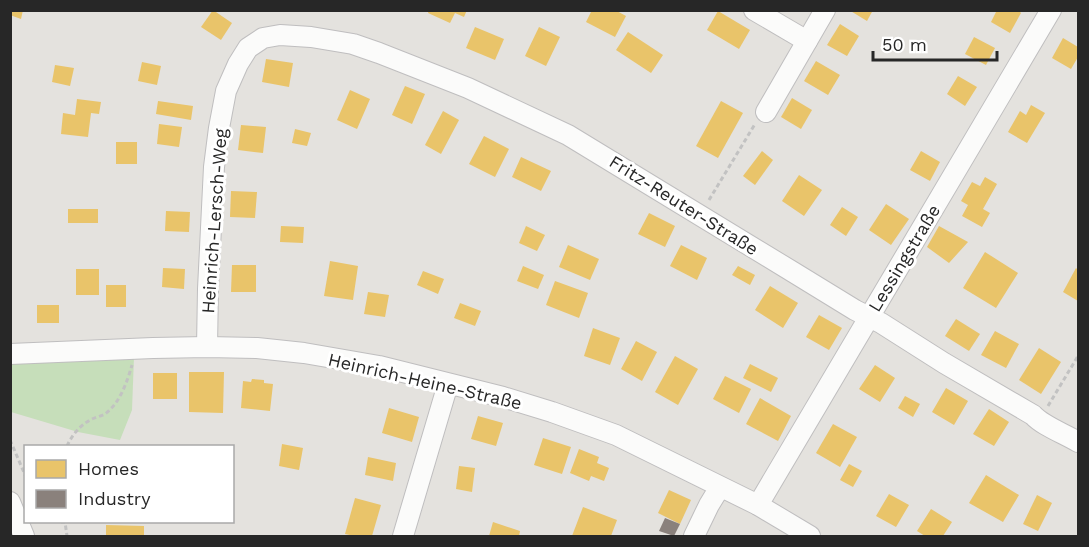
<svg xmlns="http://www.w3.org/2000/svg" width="1089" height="547" viewBox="0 0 1089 547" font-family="'Work Sans',sans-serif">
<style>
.green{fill:#c6deba}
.homes{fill:#e9c46a}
.industry{fill:#8a817c}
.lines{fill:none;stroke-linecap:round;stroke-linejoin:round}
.minor-casing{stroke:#bfbebf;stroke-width:22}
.path{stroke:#c2c2c2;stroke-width:3;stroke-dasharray:4.5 3;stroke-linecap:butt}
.minor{stroke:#fbfbfa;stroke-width:20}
.labels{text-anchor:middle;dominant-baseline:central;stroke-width:6;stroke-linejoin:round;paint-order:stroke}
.street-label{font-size:18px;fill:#272727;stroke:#fff}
</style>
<rect width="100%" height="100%" fill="#e4e2de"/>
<path class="green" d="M 134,357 L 132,410 L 120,440 L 78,432 L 11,412 L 10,362 Z"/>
<g class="homes">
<path d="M 10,10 L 23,10 L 21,19 L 10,15 Z"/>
<path d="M 213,10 L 232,23 L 221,40 L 201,27 Z"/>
<path d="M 429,10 L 467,10 L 464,17 L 455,13 L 450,23 L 428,13 Z"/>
<path d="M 592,10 L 615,10 L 626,16 L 615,37 L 586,22 Z"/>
<path d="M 849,10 L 873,10 L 867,21 Z"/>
<path d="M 997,10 L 1018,10 L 1021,13 L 1010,33 L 991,22 Z"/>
<path d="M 718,11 L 750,30 L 739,49 L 707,30 Z"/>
<path d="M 840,24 L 859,36 L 847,56 L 827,45 Z"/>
<path d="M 475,27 L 504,39 L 495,60 L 466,48 Z"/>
<path d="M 539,27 L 560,37 L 546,66 L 525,56 Z"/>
<path d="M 628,32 L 663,55 L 651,73 L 616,50 Z"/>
<path d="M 974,37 L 995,48 L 986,65 L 965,54 Z"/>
<path d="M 1063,38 L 1078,47 L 1078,57 L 1071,69 L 1052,58 Z"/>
<path d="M 266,59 L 293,63 L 289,87 L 262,82 Z"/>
<path d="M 816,61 L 840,75 L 828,95 L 804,81 Z"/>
<path d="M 142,62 L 161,66 L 157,85 L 138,81 Z"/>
<path d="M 55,65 L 74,68 L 70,86 L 52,82 Z"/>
<path d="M 958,76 L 977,87 L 965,106 L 947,94 Z"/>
<path d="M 405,86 L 425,94 L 412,124 L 392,115 Z"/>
<path d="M 350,90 L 370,99 L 357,129 L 337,120 Z"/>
<path d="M 792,98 L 812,110 L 801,129 L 781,117 Z"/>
<path d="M 77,99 L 101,102 L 99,114 L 91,113 L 88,137 L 61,134 L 63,113 L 75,115 Z"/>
<path d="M 158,101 L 193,106 L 191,120 L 156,114 Z"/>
<path d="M 721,101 L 743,113 L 718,158 L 696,146 Z"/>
<path d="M 1031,105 L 1045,113 L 1027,143 L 1008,132 L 1020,111 L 1026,115 Z"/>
<path d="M 443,111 L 459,120 L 441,154 L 425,145 Z"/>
<path d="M 159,124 L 182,127 L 179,147 L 157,144 Z"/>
<path d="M 241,125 L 266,127 L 263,153 L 238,150 Z"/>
<path d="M 295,129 L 311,133 L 307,146 L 292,143 Z"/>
<path d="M 484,136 L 509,149 L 495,177 L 469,164 Z"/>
<rect x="116" y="142" width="21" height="22"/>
<path d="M 762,151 L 773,160 L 755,185 L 743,176 Z"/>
<path d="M 921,151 L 940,162 L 930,181 L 910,170 Z"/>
<path d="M 521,157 L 551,171 L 541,191 L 512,177 Z"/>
<path d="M 799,175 L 822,190 L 804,216 L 782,201 Z"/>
<path d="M 985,177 L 997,184 L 983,209 L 990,213 L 982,227 L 962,216 L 968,205 L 961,201 L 972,182 L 980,186 Z"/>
<path d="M 231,191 L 257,192 L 255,218 L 230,217 Z"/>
<path d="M 886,204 L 909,219 L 891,245 L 869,230 Z"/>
<path d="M 842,207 L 858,217 L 846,236 L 830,225 Z"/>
<rect x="68" y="209" width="30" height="14"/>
<path d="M 166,211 L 190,212 L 189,232 L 165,231 Z"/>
<path d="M 649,213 L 675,226 L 665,247 L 638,234 Z"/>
<path d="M 281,226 L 304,227 L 303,243 L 280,242 Z"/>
<path d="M 526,226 L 545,235 L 537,251 L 519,243 Z"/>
<path d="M 939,226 L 968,242 L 949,263 L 927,247 Z"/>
<path d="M 568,245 L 599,259 L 590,280 L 559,267 Z"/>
<path d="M 681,245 L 707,258 L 697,280 L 670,266 Z"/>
<path d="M 985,252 L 1018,273 L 996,308 L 963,288 Z"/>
<path d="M 330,261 L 358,266 L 353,300 L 324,296 Z"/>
<path d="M 232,265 L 256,265 L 256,292 L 231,292 Z"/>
<path d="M 523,266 L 544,275 L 538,289 L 517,281 Z"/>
<path d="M 738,266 L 755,275 L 750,285 L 732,275 Z"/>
<path d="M 163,268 L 185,269 L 184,289 L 162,287 Z"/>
<path d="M 1076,268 L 1078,270 L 1078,301 L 1063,292 Z"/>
<rect x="76" y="269" width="23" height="26"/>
<path d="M 423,271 L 444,279 L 438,294 L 417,285 Z"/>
<path d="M 555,281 L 588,293 L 579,318 L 546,305 Z"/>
<rect x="106" y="285" width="20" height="22"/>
<path d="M 770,286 L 798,303 L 783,328 L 755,310 Z"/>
<path d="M 368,292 L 389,295 L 385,317 L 364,314 Z"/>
<path d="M 460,303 L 481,311 L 475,326 L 454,318 Z"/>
<rect x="37" y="305" width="22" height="18"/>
<path d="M 819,315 L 842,328 L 829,350 L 806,337 Z"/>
<path d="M 956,319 L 980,334 L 969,351 L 945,336 Z"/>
<path d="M 593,328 L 620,338 L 610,365 L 584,356 Z"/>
<path d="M 995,331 L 1019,344 L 1006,368 L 981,355 Z"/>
<path d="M 636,341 L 657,352 L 642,381 L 621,369 Z"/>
<path d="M 1039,348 L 1061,362 L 1041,394 L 1019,380 Z"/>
<path d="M 675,356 L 698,369 L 678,405 L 655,392 Z"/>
<path d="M 750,364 L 778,378 L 771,392 L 743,378 Z"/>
<path d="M 875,365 L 895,378 L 880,402 L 859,389 Z"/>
<path d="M 189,372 L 224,372 L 223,413 L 189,412 Z"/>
<rect x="153" y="373" width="24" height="26"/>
<path d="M 725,376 L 751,389 L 739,413 L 713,399 Z"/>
<path d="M 252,379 L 264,380 L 264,383 L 273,384 L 270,411 L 241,408 L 243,381 L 251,382 Z"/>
<path d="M 946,388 L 968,401 L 954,425 L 932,412 Z"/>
<path d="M 905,396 L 920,404 L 913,417 L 898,408 Z"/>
<path d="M 760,398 L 791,416 L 778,441 L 746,424 Z"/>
<path d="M 389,408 L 419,417 L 412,442 L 382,433 Z"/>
<path d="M 989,409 L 1009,422 L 994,446 L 973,434 Z"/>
<path d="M 478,416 L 503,423 L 496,446 L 471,439 Z"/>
<path d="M 833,424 L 857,437 L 840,467 L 816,453 Z"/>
<path d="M 543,438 L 571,447 L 562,474 L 534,465 Z"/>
<path d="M 282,444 L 303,448 L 299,470 L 279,466 Z"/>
<path d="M 579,449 L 599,457 L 597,463 L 609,468 L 604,481 L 591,476 L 589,481 L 570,473 Z"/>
<path d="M 368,457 L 396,463 L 393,481 L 365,475 Z"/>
<path d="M 849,464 L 862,471 L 853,487 L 840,480 Z"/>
<path d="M 459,466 L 475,468 L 472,492 L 456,489 Z"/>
<path d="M 986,475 L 1019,495 L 1003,522 L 969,503 Z"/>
<path d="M 669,490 L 691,500 L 680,524 L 658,513 Z"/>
<path d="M 889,494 L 909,505 L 896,527 L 876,516 Z"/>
<path d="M 1037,495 L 1052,503 L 1038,531 L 1023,524 Z"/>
<path d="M 355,498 L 381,505 L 372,536 L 354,536 L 345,534 Z"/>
<path d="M 583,507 L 617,520 L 611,536 L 572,536 Z"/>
<path d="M 931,509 L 952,522 L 943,536 L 925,536 L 917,531 Z"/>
<path d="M 493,522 L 520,531 L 519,536 L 489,536 Z"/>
<path d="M 106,525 L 144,526 L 144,536 L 106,536 Z"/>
</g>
<path class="industry" d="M 665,518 L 680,524 L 674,536 L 659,531 Z"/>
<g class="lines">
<g class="minor-casing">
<g id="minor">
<path d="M 754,10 L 807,41"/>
<path d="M 766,112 L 825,10"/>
<path d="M 207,347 L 208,289 L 214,167 L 219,128 L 226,91 L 238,64 L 248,48 L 263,38 L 280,35 L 311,37 L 353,44 L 379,53 L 468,88 L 568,135 L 793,272 L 855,310 L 881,323 L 944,363 L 1033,415 C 1043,426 1065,434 1078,442"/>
<path d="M 10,354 L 153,348 L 207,347 L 257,348 L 304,353 L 379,366 L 503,397 L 552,412 L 616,435 L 758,505 L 810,536"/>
<path d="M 10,502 L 24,536"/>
<path d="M 758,505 L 1051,10"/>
<path d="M 403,536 L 448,384"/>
<path d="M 694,536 L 709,505 L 720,487"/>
</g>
</g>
<g class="path">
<path d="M 709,200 L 755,124"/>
<path d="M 1048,406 L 1078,356"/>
<path d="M 10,440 L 26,477"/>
<path d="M 67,446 C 72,435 80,425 92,419 C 96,417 101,416 105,414 C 120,403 127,382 132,365"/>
<path d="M 61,522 L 65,522 L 67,536"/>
</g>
<use href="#minor" class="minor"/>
</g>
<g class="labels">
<g class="street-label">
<text transform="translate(684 205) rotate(32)">Fritz-Reuter-Straße</text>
<text transform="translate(214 221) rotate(-86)">Heinrich-Lersch-Weg</text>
<text transform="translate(904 258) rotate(-59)">Lessingstraße</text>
<text transform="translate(425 381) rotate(13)">Heinrich-Heine-Straße</text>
</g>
</g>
<rect width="1089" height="547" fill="none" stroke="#272727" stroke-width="24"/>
<rect x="24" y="445" width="210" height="78" fill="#ffffff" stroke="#a9a9a9" stroke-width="1.5"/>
<rect x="36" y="460" width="30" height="18" fill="#e9c46a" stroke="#a9a9a9" stroke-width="1.5"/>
<text x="78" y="475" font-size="18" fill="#272727">Homes</text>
<rect x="36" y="490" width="30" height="18" fill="#8a817c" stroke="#a9a9a9" stroke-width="1.5"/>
<text x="78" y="505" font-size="18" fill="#272727">Industry</text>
<path d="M873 51v9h124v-9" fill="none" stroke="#272727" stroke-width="3"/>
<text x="882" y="51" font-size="18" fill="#272727" stroke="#ffffff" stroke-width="4.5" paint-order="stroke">50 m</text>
</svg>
